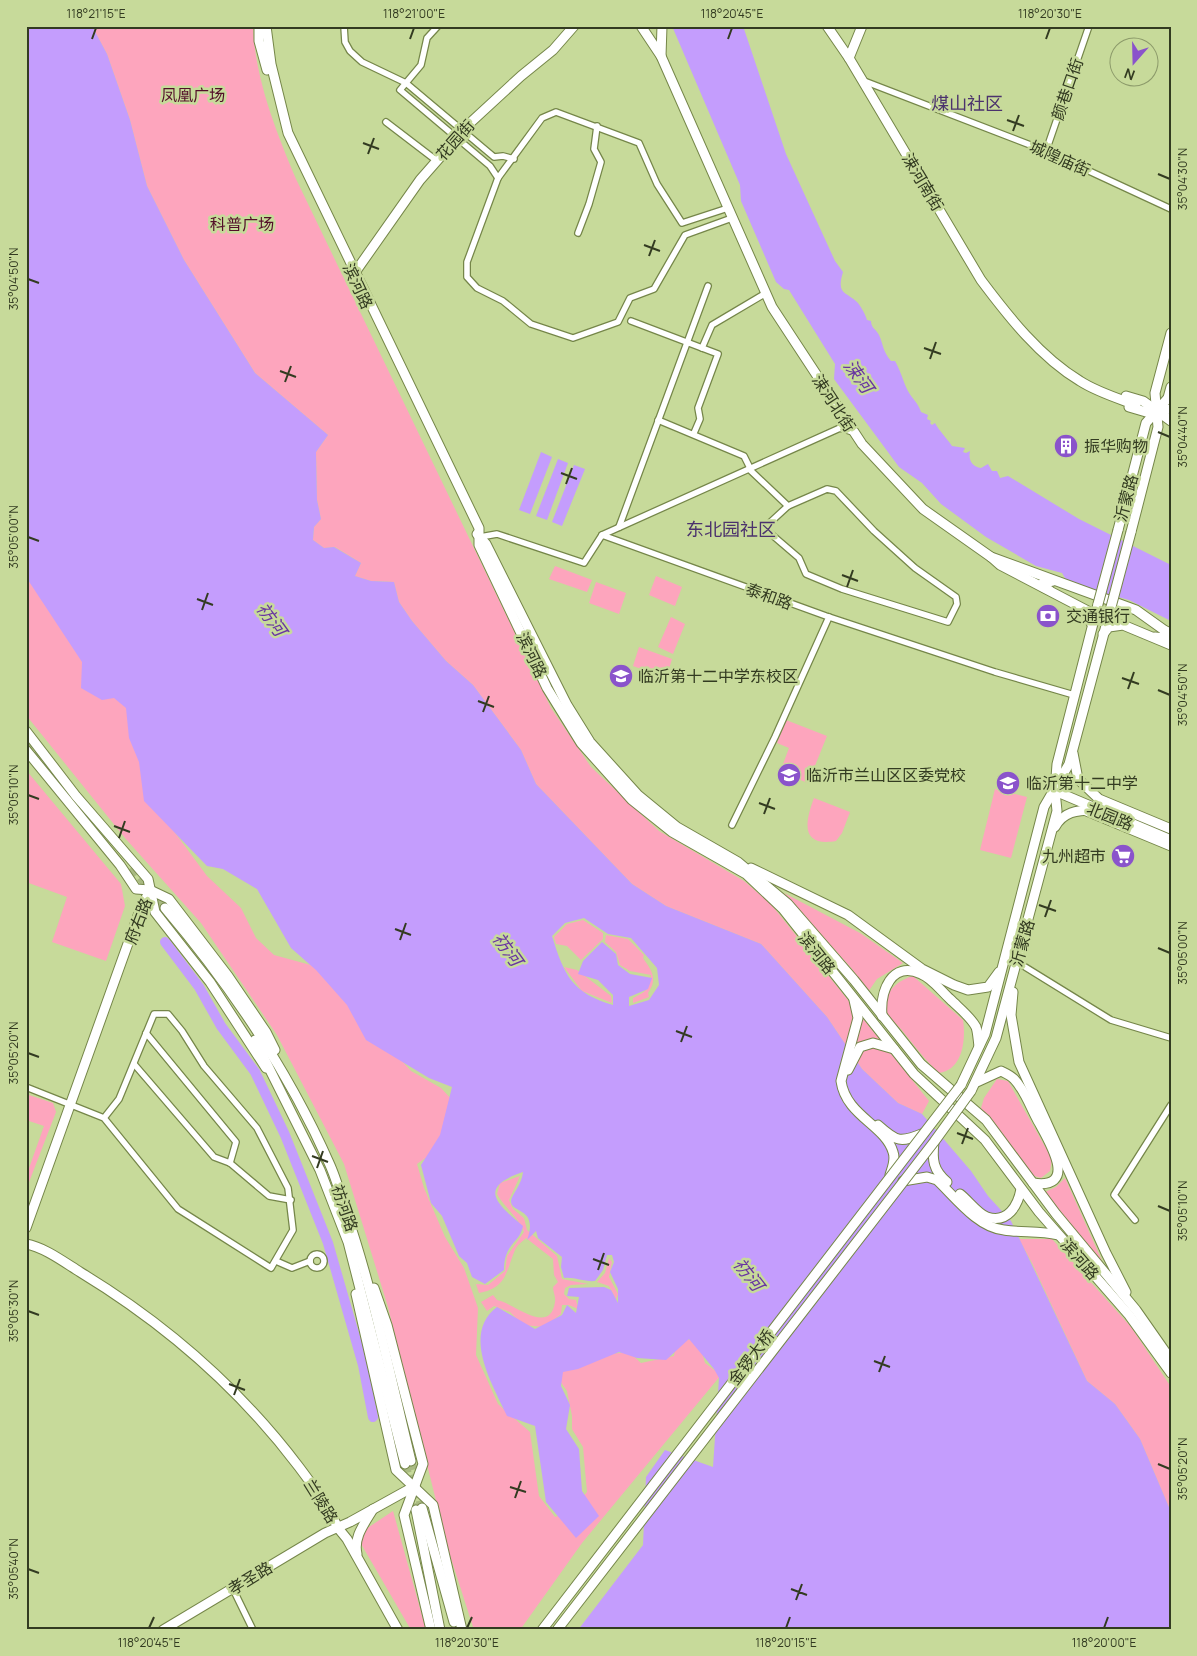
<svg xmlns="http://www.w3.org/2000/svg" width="1197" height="1656" viewBox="0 0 1197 1656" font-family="Manrope,'Noto Sans SC',sans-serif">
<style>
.green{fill:#fda5bd}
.water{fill:#c49dfd;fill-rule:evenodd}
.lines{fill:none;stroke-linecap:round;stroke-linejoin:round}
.river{stroke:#c49dfd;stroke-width:10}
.primary-tunnel{stroke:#a9ba82;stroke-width:9;stroke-dasharray:9 4.5;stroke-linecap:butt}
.street-casing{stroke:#758649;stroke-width:8}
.secondary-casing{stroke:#758649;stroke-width:11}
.primary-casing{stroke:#758649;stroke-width:11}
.street{stroke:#fff;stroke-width:5.5}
.secondary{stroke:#fff;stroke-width:9}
.primary{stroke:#fff;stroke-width:9}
.primary-bridge-casing{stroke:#758649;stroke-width:11;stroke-linecap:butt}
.primary-bridge{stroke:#fff;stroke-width:9}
.ticks{fill:none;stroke:#333b21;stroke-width:2}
.labels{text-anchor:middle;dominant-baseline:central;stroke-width:5;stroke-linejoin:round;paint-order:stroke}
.street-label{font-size:16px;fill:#333b21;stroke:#c7da9a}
.park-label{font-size:16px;fill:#530e29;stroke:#c7da9a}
.poi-label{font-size:16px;fill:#333b21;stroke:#c7da9a;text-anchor:start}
.neighbourhood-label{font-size:18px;fill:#4b326d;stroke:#c7da9a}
.water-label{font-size:18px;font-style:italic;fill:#6834a1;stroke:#c7da9a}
.neatline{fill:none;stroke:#333b21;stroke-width:2}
.ticks-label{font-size:12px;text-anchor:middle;fill:#333b21}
</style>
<rect width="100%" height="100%" fill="#c7da9a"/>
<g class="green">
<path d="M 92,26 L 253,26 C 255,79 276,131 296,179 L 551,708 L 591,767 L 659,831 L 744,881 L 770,903 L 929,1101 L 922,1114 L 898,1103 L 862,1069 L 827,1017 L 761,944 L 666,906 L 632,884 L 536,784 L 521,750 L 473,685 L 446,661 L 412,621 L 399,602 L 394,582 L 371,581 L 355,576 L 361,563 L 335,547 L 324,548 L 313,540 L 314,527 L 321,519 L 317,500 L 316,452 L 328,435 L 255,373 L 184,260 L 147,186 L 130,120 L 107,54 Z"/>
<path d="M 26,561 L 125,699 L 153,803 L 207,876 L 241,908 L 256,938 L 274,955 L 318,967 L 411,1071 L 441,1088 L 454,1102 L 438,1149 L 417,1164 L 424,1188 L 445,1237 L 464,1268 L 478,1308 L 476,1355 L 498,1404 L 530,1432 L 539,1496 L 555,1517 L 570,1512 L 587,1492 L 583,1447 L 572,1429 L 572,1416 L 567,1391 L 558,1378 L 560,1369 L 591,1356 L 629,1352 L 641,1363 L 674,1356 L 677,1339 L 693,1340 L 701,1349 L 705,1363 L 721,1375 L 582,1543 L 520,1630 L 474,1630 L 448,1549 L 388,1307 L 344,1164 L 277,1035 L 201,923 L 125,838 L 26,715 Z"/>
<path d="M 555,566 L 592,580 L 587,592 L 549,579 Z"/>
<path d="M 656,576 L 682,587 L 675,606 L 649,595 Z"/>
<path d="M 596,582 L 626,593 L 619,614 L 589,603 Z"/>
<path d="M 671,617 L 685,624 L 673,654 L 658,647 Z"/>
<path d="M 639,647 L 672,659 L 667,675 L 663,674 L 661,676 L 633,666 Z"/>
<path d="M 786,720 L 827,736 L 808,783 L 780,772 L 789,748 L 777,743 Z"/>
<path d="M 26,770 L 121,884 L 125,906 L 106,961 L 52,942 L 67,897 L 26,882 Z"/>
<path d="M 995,789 L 1027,797 L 1011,858 L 980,850 Z"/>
<path d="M 814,798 L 850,812 L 842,833 L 836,841 C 800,847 805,822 814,798 Z"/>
<path d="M 784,893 L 860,933 L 903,963 L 877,979 L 868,992 L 852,969 Z"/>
<path d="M 583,920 L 603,933 L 603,939 L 581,960 L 567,946 L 556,944 L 554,937 L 567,924 Z"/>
<path d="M 606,935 L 628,939 L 644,955 L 643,958 C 652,971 658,979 648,993 L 649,997 L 633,1003 L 633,998 C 646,992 650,989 651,975 L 630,971 L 620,965 L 616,952 L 605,942 Z"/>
<path d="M 564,967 L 577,970 L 611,996 L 612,1003 L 582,991 Z"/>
<path d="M 913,976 L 963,1020 C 966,1039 963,1070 939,1073 C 924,1059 914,1045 901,1029 C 897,1025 891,1020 888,1015 C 878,997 897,980 913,976 Z"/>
<path d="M 997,1079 L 1008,1081 L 1052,1159 L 1050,1171 L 1041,1178 L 1031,1175 L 981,1108 L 984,1098 Z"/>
<path d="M 26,1094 L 53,1103 L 56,1112 L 26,1190 L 26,1171 L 28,1171 L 44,1126 L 26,1120 Z"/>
<path d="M 520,1176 L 509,1200 L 513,1209 L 524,1218 L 527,1230 L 557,1256 L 562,1279 L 588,1284 L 571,1285 L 565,1288 L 564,1294 L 569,1299 L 576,1300 L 578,1309 L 569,1305 L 562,1305 L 561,1314 L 544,1327 L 523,1325 L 510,1312 L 494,1306 L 487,1311 L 481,1302 L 493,1295 L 497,1300 C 512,1302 550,1337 555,1302 C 556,1297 553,1292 553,1287 L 558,1282 L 554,1275 L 553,1259 L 526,1238 C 523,1241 517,1245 515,1250 C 506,1271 507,1288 479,1293 L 476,1284 L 488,1285 L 505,1271 L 507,1256 L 524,1232 C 518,1217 505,1208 497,1194 L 500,1183 Z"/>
<path d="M 1065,1178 L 1103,1263 L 1043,1193 L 1056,1187 Z"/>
<path d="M 1019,1239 L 1052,1239 L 1131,1327 L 1171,1387 L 1171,1512 L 1140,1439 L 1115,1404 L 1087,1381 L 1032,1263 Z"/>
<path d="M 609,1258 L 612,1262 L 609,1277 L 618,1294 L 616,1299 L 609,1286 L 597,1282 L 605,1273 Z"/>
<path d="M 393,1511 L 426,1630 L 411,1630 L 360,1542 L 363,1531 Z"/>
</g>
<g class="water">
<path d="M 26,26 L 92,26 L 107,54 L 130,120 L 147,186 L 184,260 L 255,373 L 328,435 L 316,452 L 317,500 L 321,519 L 314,527 L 313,540 L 324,548 L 334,547 L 361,563 L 355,576 L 371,581 L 394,582 L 399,602 L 412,621 L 446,661 L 473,685 L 521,750 L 536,784 L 632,884 L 666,906 L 761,944 L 827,1017 L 862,1069 L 898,1103 L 922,1114 L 971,1171 L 988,1196 L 1011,1221 L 1087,1381 L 1115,1404 L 1140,1439 L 1168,1505 L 1171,1512 L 1171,1630 L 578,1630 L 643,1545 L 646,1477 L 665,1450 L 713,1467 L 719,1378 L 714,1369 L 689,1339 L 666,1360 L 637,1358 L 619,1352 L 578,1369 L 563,1372 L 561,1386 L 570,1405 L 566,1429 L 579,1449 L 582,1491 L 599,1516 L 576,1538 L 546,1502 L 535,1426 L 507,1416 C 493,1385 461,1334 497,1307 L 535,1329 L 562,1315 L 567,1305 L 576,1313 L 579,1297 L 567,1296 L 569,1288 L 604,1287 L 611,1290 L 618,1303 L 618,1289 L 610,1272 L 614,1262 L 612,1255 L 607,1255 L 603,1270 L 595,1281 C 584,1282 575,1277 564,1278 L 561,1267 L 562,1257 L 538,1238 L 536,1231 L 527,1240 C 539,1207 511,1214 511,1201 C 511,1196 522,1184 523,1172 C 478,1187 495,1203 523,1226 C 520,1243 504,1243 504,1270 L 485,1284 L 472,1277 L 467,1263 L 459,1256 L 442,1216 L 431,1203 L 421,1165 L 440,1135 L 452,1087 L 429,1078 L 366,1040 L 347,1005 L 316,970 L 291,948 L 257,889 L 223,869 L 207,866 L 144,801 L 139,762 L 129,738 L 126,708 L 114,698 L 102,700 L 81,688 L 82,662 L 26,577 ZM 584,918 L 608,934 L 631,938 L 657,968 L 659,985 L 649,1000 L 629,1006 L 629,997 L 648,989 L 652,978 L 630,974 L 618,965 L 616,954 L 602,942 L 583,961 L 578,974 L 598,980 L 613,995 L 613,1005 C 572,993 564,975 552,936 L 565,923 Z"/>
<path d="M 672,26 L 743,26 L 786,154 L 835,261 L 843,272 C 836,295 846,291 857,302 C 861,306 866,316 867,320 L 871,321 C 871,328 876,329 879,335 C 884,346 882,350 891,361 L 895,361 C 900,370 902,377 906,387 C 910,397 918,402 921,412 L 928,415 L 927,419 L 931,421 L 930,423 L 932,425 L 935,423 C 940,432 946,437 952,446 L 965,448 L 963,452 L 966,453 L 970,451 C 968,460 972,467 981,468 L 988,464 L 992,471 L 997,471 L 1000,478 L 1008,476 L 1079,519 L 1171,565 L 1171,621 L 1129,600 L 1068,583 L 1062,573 L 1036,566 L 986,537 L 941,504 L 922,483 L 899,467 L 834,379 L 835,364 L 789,290 L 784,289 L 776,282 L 741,201 L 740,185 Z"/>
<path d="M 541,452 L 552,457 L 530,514 L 519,510 Z"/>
<path d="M 558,459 L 568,463 L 547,520 L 536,516 Z"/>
<path d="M 574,465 L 585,469 L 562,526 L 552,522 Z"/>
</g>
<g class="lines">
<path class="river" d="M 165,942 L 199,987 L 221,1026 L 255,1072 L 285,1135 L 328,1243 L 363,1365 L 373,1417"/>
<g class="primary-tunnel">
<path d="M 26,742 L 48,771"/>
<path d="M 132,867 L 165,908"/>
<path d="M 411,1461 L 422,1508"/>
<path d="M 405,1464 L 416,1510"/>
</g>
<g class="street-casing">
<g id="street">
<path d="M 344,26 L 345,42 L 350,51 L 362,62 L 406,83 L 494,157 L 503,156 L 514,159"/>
<path d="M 438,26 L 427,38 L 421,65 L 400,90 L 490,166 L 498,178"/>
<path d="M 864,81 L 1046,151 L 1171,209"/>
<path d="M 386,122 L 437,161"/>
<path d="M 1046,151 L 1089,26"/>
<path d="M 728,208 L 682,223 L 657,184 L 639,143 L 556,112 L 542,118 L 498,178 L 467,262 L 467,277 L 477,288 L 503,301 L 531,324 L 573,338 L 618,322 L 630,298 L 654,289 L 685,235 L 732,218"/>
<path d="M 578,233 L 589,204 L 601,162 L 594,149 L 597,126"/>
<path d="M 631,321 L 718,354 L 698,408 L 700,419 L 694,433"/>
<path d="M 702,348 L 712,325 L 766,293"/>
<path d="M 658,420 L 744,456 L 750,468"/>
<path d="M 749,469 L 788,506"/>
<path d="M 827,489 L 836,491 L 874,531 L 915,568 L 956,597 L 957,604 L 948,622 L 842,589 L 806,574 L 799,558 L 764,528 L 788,506 Z"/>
<path d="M 619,527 L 708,286"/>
<path d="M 602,535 L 840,428 L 853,432"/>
<path d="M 480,537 L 497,534 L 584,563 L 602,535 L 826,616 L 995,672 L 1074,695"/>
<path d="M 732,825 L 775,737 L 829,617"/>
<path d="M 1017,962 L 1111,1020 L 1171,1038"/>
<path d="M 146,1033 L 236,1142 L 230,1163"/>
<path d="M 134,1064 L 214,1157 L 230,1163 L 269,1196 L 291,1200"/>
<path d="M 26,1087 L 104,1118 L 178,1209 L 271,1268 L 293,1230 L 288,1188 L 257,1128 L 204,1066 L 182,1031 L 168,1014 L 154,1014 L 119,1099 L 104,1118"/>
<path d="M 1135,1220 L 1114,1195 L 1171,1105"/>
<circle cx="317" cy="1261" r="7"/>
<path d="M 276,1261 L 292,1268 L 310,1261"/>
<path d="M 234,1591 L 253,1630"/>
</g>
</g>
<g class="secondary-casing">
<g id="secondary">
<path d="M 641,26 L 661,56 L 772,307 L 862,444 L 923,509 L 991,557 L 1136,610 L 1171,635"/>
<path d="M 827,26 L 849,58 L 981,280 C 1008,316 1040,357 1080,381 C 1097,392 1117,398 1136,405"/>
<path d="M 661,56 L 662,26"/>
<path d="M 849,58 L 862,26"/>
<path d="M 356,271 L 420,180 L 470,123 L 521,76 L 553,50 L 574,26"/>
<path d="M 1126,396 L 1143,401 L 1171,421"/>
<path d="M 1129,407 L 1146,412 L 1171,409"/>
<path d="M 1084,810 L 1171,846"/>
<path d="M 26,1228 L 140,910 L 150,890"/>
<path d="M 26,1244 C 44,1247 64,1262 80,1272 C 164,1323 240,1389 299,1467 C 314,1487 328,1506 338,1528"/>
<path d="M 163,1630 L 325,1533 L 350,1522 L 415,1486"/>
</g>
</g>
<g class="primary-casing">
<g id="primary">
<path d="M 259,26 L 259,41 L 267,70"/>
<path d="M 266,26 L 271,64 L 288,133 L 479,528 L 479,545 L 547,688 L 581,743 L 632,800 L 672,832 L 746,874 L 783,909 L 914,1074 L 985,1140 L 1039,1212 L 1129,1315 L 1171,1373"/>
<path d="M 1118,530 L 1146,423 L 1168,398 L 1171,387"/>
<path d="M 1131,532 L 1158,427 L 1155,393 L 1171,333"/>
<path d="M 477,534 L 486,544 L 567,705 L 590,742 L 638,795 L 677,827 L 738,862 L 788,904 L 854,980 L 921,1064 L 986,1120 L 1056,1214 L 1136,1310 L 1171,1360"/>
<path d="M 991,557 L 1000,565 L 1088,611 L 1091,623"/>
<path d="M 1049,590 L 1043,587 L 1043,583 L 1053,581"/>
<path d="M 1103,634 L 1109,627 L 1123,625 L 1171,645"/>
<path d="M 1155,637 L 1165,638 L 1166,631"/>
<path d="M 26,731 L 76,796 L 148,879 L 155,912 L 210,982 L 266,1068"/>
<path d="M 26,750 L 120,865 L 136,889 L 150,890 L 169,899 L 228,976 L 266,1032 L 275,1050"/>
<path d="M 1073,753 L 1078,779 L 1099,799 L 1171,829"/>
<path d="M 1055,791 L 1171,840"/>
<path d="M 1055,827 C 1063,812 1077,810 1093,810"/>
<path d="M 751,868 L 848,915 L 922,969 L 954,985 L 968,990 L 988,987 L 999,972"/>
<path d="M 165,908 C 231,986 289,1072 330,1165 C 337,1181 342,1199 347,1215 C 374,1295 391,1379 411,1461"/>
<path d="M 1013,992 L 1011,1015 L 1019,1062 L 1106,1253 L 1126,1292"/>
<path d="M 854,1000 L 858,1018 L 841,1081 C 846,1116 885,1125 893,1152 C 896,1160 892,1168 890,1175"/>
<path d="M 882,1016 C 880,992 891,960 921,974 C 932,978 942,992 950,999 C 959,1008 970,1016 976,1027 C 978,1033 978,1040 979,1046"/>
<path d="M 255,1040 L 320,1170 L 348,1242 L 405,1464"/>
<path d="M 848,1070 L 860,1047 L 873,1043 L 894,1049"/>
<path d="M 977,1082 L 1001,1071 C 1005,1073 1010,1075 1014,1079 C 1024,1089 1030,1106 1037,1119 C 1047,1138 1081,1190 1033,1183"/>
<path d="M 961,1085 L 985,1034 L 1044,807 L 1069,764 L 1111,607"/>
<path d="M 971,1091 L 996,1038 L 1057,811 L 1055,791 L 1057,764 L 1098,604"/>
<path d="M 878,1125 C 897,1142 900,1143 924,1133"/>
<path d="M 934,1142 C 932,1160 933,1170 947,1182"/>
<path d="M 903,1181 L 927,1177 L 937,1180 C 955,1197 978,1228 1004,1230 C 1022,1233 1040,1230 1058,1235"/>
<path d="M 960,1194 C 968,1200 978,1214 987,1217 C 1008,1224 1018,1205 1021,1189"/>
<path d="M 374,1288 L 387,1325 L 423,1464 L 404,1515 L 431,1630"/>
<path d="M 356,1294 L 396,1470 L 433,1505 L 462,1630"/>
<path d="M 422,1508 L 454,1622"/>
<path d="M 416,1510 L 440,1630"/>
<path d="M 338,1528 L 347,1539 L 398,1630"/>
<path d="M 357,1554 C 353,1537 365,1523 373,1509"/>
</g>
</g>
<use href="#street" class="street"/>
<use href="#secondary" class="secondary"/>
<use href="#primary" class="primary"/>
<g class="primary-bridge-casing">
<g id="primary-bridge">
<path d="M 1098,604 L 1118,530"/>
<path d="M 1111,607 L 1131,532"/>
<path d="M 542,1630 L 961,1085"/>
<path d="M 557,1630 L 934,1142 L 971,1091"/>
</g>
</g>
<use href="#primary-bridge" class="primary-bridge"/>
</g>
<path class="ticks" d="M 92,39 L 96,28M 410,39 L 414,28M 728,39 L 732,28M 1046,39 L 1050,28M 1007,120 L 1024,126M 1013,131 L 1019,115M 363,143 L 379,149M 368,154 L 374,138M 1158,174 L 1170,179M 644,245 L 660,251M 649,256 L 655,240M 28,279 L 39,283M 924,348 L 941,354M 930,359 L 936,342M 280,371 L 296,377M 285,382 L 291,366M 1158,432 L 1170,437M 561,473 L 577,479M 566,484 L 572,468M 28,537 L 39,541M 842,575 L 858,581M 847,587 L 853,570M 197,599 L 213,605M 202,610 L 208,593M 1122,678 L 1139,684M 1128,689 L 1134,672M 1158,690 L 1170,695M 478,701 L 494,707M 483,712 L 489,696M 28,795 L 39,799M 759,803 L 775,809M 764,814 L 770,798M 114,826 L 130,832M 119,838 L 125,821M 1039,905 L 1056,911M 1045,917 L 1051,900M 395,929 L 411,935M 400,940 L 406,923M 1158,948 L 1170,953M 676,1031 L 692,1037M 681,1042 L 687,1026M 28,1053 L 39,1057M 957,1133 L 973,1139M 962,1144 L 968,1128M 312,1156 L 328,1162M 317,1168 L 323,1151M 1158,1206 L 1170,1211M 593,1259 L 609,1265M 598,1270 L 604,1253M 28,1311 L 39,1315M 874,1361 L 890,1367M 879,1372 L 885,1356M 229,1384 L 245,1390M 234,1395 L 240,1379M 1158,1464 L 1170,1469M 510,1487 L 526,1492M 515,1498 L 521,1481M 28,1569 L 39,1573M 791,1589 L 807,1595M 796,1600 L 802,1584M 149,1628 L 154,1617M 467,1628 L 472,1617M 786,1628 L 790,1617M 1104,1628 L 1108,1617"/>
<defs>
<g id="building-disc" transform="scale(1.25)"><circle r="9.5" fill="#8a53cb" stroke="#c7da9a"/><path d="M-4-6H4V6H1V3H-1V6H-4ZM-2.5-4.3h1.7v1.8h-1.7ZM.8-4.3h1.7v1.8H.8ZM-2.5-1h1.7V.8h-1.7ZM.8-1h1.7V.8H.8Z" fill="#fff"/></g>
<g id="bank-disc" transform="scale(1.25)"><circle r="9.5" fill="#8a53cb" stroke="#c7da9a"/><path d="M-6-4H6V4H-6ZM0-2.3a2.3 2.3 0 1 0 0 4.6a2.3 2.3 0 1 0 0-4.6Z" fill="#fff"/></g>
<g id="school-disc" transform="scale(1.25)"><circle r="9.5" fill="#8a53cb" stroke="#c7da9a"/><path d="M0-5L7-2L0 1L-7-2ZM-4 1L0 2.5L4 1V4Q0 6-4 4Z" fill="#fff"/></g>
<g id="supermarket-disc" transform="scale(1.25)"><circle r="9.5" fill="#8a53cb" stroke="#c7da9a"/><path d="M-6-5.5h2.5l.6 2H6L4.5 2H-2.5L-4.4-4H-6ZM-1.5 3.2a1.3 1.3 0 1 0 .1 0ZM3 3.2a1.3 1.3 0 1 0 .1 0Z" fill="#fff"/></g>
</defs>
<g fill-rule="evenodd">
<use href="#building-disc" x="1066" y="446"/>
<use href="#bank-disc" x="1048" y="616"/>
<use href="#school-disc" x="621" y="676"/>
<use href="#school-disc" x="789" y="775"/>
<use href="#school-disc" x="1008" y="783"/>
<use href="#supermarket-disc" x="1123" y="856"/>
</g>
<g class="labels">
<g class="street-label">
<text transform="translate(1067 89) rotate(-71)">颜巷口街</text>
<text transform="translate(455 140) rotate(-48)">花园街</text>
<text transform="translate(1060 158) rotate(24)">城隍庙街</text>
<text transform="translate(923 182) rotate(59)">涑河南街</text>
<text transform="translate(358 286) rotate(65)">滨河路</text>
<text transform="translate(834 403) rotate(57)">涑河北街</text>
<text transform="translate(1126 498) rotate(-75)">沂蒙路</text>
<text transform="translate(769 596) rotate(20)">泰和路</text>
<text transform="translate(532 655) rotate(64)">滨河路</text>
<text transform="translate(1110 816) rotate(22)">北园路</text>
<text transform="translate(138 921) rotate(-69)">府右路</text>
<text transform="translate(1022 943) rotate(-74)">沂蒙路</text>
<text transform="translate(817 953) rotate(51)">滨河路</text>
<text transform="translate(345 1208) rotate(71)">祊河路</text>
<text transform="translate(1080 1259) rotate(49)">滨河路</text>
<text transform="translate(751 1357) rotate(-53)">金锣大桥</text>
<text transform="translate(321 1501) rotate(58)">兰陵路</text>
<text transform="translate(250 1578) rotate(-31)">孝圣路</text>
</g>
<g class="park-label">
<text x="193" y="95">凤凰广场</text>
<text x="242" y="224">科普广场</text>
</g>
<g class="poi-label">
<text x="1084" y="446">振华购物</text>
<text x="1066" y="616">交通银行</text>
<text x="638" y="676">临沂第十二中学东校区</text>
<text x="806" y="775">临沂市兰山区区委党校</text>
<text x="1026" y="783">临沂第十二中学</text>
<text x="1106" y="856" text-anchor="end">九州超市</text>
</g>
<g class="neighbourhood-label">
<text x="967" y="103">煤山社区</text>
<text x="731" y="529">东北园社区</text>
</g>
<g class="water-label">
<text transform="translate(859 376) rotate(54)">涑河</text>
<text transform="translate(272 619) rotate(54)">祊河</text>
<text transform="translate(508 949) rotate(54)">祊河</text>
<text transform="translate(749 1274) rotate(52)">祊河</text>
</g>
</g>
<rect width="1197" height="1656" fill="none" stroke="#c7da9a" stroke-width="55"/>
<g transform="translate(1134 62) rotate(200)"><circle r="24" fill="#c7da9a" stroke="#8c9a6a"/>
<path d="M0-4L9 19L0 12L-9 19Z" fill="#8a53cb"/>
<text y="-8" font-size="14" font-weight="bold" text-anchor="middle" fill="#333b21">N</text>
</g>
<rect x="28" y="28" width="1142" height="1600" class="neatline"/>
<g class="ticks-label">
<text x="96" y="18">118°21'15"E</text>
<text x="414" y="18">118°21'00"E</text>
<text x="732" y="18">118°20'45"E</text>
<text x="1050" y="18">118°20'30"E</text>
<text transform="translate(1183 179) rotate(-90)" y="4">35°04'30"N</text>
<text transform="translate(14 279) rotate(-90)" y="4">35°04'50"N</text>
<text transform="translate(1183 437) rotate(-90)" y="4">35°04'40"N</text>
<text transform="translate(14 537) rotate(-90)" y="4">35°05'00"N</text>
<text transform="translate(1183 695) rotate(-90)" y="4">35°04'50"N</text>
<text transform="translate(14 795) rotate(-90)" y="4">35°05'10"N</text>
<text transform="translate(1183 953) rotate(-90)" y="4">35°05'00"N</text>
<text transform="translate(14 1053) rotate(-90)" y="4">35°05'20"N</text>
<text transform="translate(1183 1211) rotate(-90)" y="4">35°05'10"N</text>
<text transform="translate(14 1311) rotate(-90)" y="4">35°05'30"N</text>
<text transform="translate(1183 1469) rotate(-90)" y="4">35°05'20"N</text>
<text transform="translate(14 1569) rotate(-90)" y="4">35°05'40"N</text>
<text x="149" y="1647">118°20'45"E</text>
<text x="467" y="1647">118°20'30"E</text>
<text x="786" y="1647">118°20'15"E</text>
<text x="1104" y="1647">118°20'00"E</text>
</g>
</svg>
